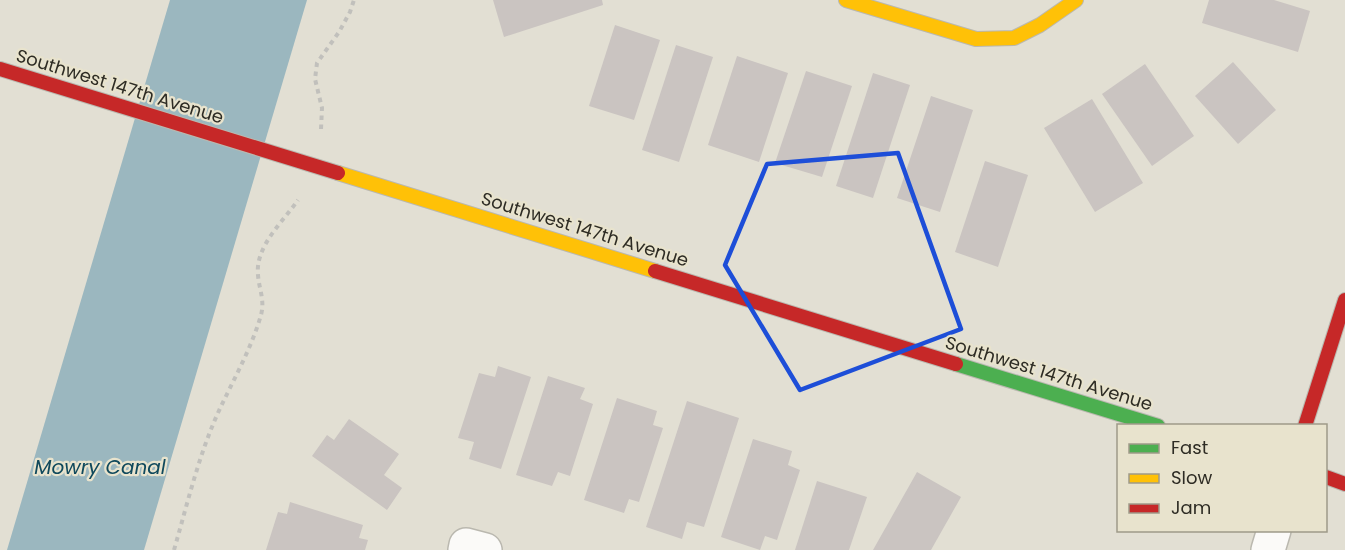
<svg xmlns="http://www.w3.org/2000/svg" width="1345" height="550" viewBox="0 0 1345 550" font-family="Poppins,sans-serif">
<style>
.water{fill:#9bb7bf}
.building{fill:#cac4c1}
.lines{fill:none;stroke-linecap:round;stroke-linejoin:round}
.street-casing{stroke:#bab8af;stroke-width:36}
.fast-casing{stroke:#bab8af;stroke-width:16}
.slow-casing{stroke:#bab8af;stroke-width:16}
.jam-casing{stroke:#bab8af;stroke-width:16}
.path{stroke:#c1c0bc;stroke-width:4;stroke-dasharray:4.5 4.5;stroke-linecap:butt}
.street{stroke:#fbfaf8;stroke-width:33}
.fast{stroke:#4caf50;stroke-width:14}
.slow{stroke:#ffc107;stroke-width:14}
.jam{stroke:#c62828;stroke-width:14}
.marked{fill:none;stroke:#1d4ed8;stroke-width:4.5;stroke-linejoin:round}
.labels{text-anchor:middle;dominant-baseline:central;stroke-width:4.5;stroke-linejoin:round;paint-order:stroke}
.street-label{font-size:18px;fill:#2e2c24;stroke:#e8e3cd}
.water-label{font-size:20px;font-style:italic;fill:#10495c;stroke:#e8e3cd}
</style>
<rect width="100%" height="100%" fill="#e2dfd3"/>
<path class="water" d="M 170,0 L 307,0 L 144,550 L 7,550 Z"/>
<g class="building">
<path d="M 493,0 L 602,0 L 603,5 L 504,37 Z"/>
<path d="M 1209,0 L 1274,0 L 1310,11 L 1298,52 L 1202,23 Z"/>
<path d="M 615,25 L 660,40 L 634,120 L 589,106 Z"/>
<path d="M 676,45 L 713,57 L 679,162 L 642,150 Z"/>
<path d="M 737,56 L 788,73 L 759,162 L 708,145 Z"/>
<path d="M 1233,62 L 1276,110 L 1238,144 L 1195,96 Z"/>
<path d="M 1145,64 L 1194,136 L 1152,166 L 1102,94 Z"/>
<path d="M 806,71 L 852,86 L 822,177 L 775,163 Z"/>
<path d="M 873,73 L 910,85 L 873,198 L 836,186 Z"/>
<path d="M 931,96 L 973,110 L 940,212 L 897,198 Z"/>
<path d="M 1092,99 L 1143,183 L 1095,212 L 1044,128 Z"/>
<path d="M 985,161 L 1028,175 L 998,267 L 955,252 Z"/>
<path d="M 498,366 L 531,377 L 501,469 L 469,459 L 474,442 L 458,438 L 479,373 L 495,377 Z"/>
<path d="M 548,376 L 585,388 L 580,399 L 593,404 L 570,476 L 558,472 L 552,486 L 516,475 Z"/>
<path d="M 617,398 L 657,411 L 653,425 L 663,428 L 639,502 L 629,499 L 624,513 L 584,500 Z"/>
<path d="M 687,401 L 739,418 L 704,527 L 687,522 L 682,539 L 646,527 Z"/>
<path d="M 349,419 L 399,454 L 384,475 L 402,488 L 387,510 L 312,456 L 327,435 L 334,440 Z"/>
<path d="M 753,439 L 792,451 L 788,465 L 800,470 L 777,540 L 765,536 L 760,550 L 721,537 Z"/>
<path d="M 917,472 L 961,497 L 931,550 L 873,550 Z"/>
<path d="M 817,481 L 867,497 L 849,550 L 795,550 Z"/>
<path d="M 290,502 L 363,525 L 359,538 L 368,540 L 365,550 L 266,550 L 278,512 L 287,514 Z"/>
</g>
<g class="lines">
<g class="street-casing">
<g id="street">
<path d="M 465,550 L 466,545 L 485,550"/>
<path d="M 1268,550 L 1274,530"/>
</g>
</g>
<g class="fast-casing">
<path id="fast" d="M 956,364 L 1158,426"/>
</g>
<g class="slow-casing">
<g id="slow">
<path d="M 846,0 L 976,39 L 1014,38 L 1040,25 L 1076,0"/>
<path d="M 338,173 L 655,271"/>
</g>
</g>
<g class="jam-casing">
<g id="jam">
<path d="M 0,69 L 338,173"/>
<path d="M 655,271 L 956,364"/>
<path d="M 1305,426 L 1345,300"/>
<path d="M 1326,477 L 1345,484"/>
</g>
</g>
<g class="path">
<path d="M 321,129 L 322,108 L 315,79 L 317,63 L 339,32 L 350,12 L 354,0"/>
<path d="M 174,550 C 187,505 198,458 217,415 C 232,382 251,350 261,315 C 265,300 259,289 258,275 C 255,246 283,222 298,200"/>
</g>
<use href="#street" class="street"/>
<use href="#fast" class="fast"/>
<use href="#slow" class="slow"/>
<use href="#jam" class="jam"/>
</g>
<path class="marked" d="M 898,153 L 961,329 L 800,390 L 725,265 L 767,164 Z"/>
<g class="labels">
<g class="street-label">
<text transform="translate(120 86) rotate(17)">Southwest 147th Avenue</text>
<text transform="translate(585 229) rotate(17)">Southwest 147th Avenue</text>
<text transform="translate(1049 373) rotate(17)">Southwest 147th Avenue</text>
</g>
<g class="water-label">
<text x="100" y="467">Mowry Canal</text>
</g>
</g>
<rect x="1117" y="424" width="210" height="108" fill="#e8e3cd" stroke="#9e9a89" stroke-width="1.5"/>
<rect x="1129" y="444" width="30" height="9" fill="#4caf50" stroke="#9e9a89" stroke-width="1.5"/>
<text x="1171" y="454" font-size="18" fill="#2e2c24">Fast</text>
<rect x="1129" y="474" width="30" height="9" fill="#ffc107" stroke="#9e9a89" stroke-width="1.5"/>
<text x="1171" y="484" font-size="18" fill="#2e2c24">Slow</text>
<rect x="1129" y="504" width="30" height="9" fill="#c62828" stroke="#9e9a89" stroke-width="1.5"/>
<text x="1171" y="514" font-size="18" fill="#2e2c24">Jam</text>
</svg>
